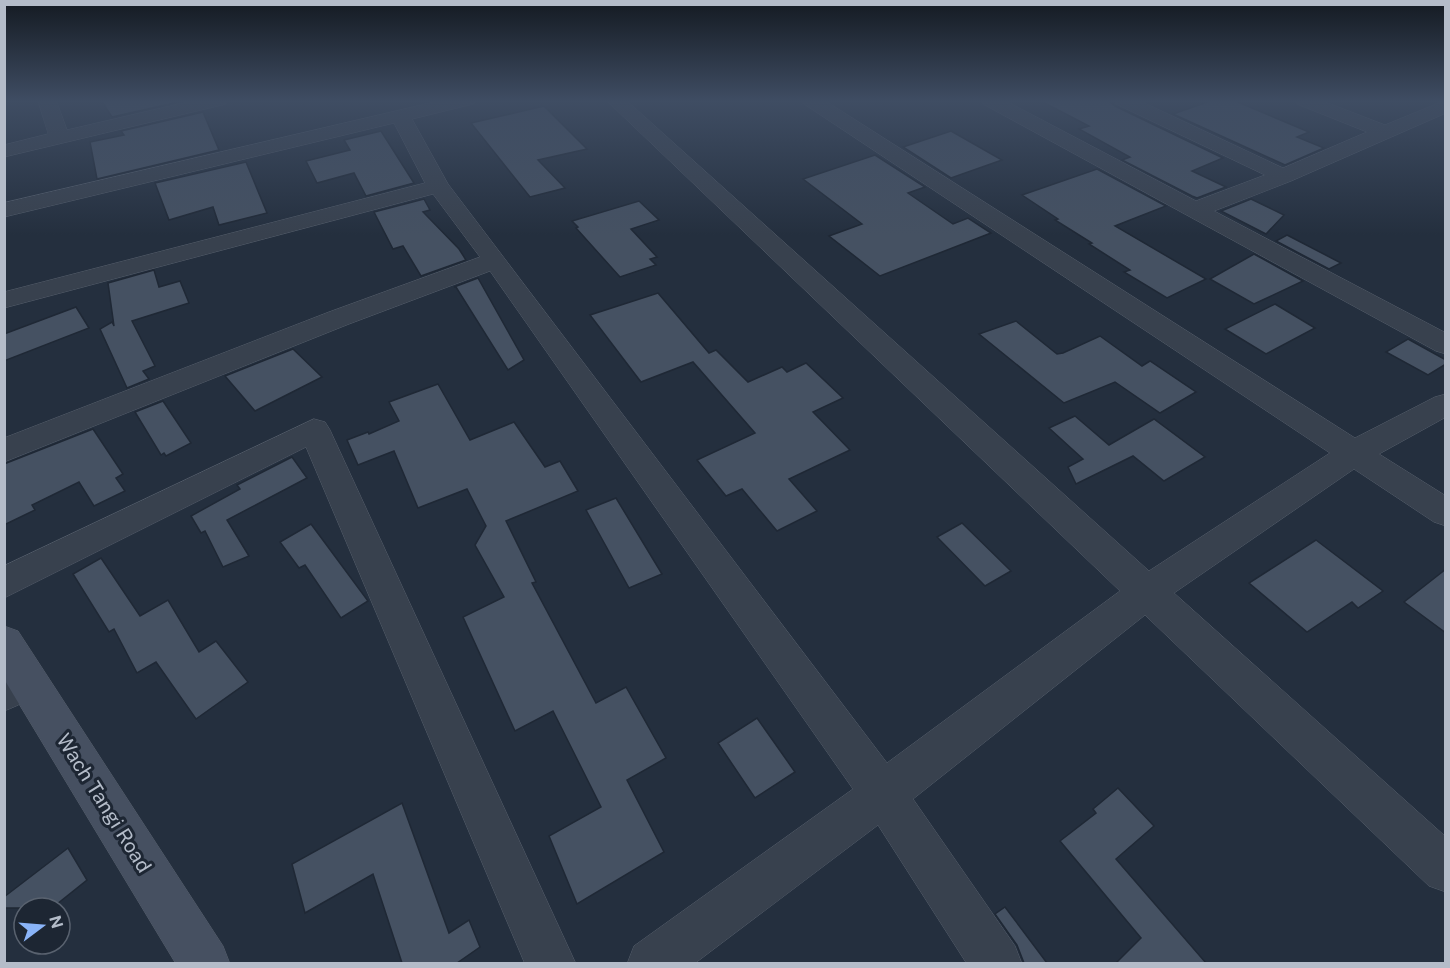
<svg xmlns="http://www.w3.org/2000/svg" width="1450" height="968" viewBox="0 0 1450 968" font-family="'Public Sans',sans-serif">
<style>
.building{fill:#455162;stroke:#1f2835;stroke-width:1.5}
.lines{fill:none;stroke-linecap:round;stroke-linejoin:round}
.street-casing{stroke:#565f6c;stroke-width:1}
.secondary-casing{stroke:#565f6c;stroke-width:1}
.street{fill:#38414e;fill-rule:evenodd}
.secondary{fill:#465061;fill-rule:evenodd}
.labels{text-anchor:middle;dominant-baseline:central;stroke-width:6;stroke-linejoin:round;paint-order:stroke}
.near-street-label{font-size:20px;fill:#b4bcc9;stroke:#1d2633}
</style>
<rect width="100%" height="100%" fill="#242f3e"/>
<g class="building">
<path d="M 101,100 L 187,100 L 112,117 Z"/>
<path d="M 1039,100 L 1108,100 L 1115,106 L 1223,158 L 1192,171 L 1226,187 L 1197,198 L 1192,196 L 1122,160 L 1130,157 L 1079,129 L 1089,126 Z"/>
<path d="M 1213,100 L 1233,100 L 1309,132 L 1297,137 L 1324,148 L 1285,165 L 1173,114 Z"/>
<path d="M 544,106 L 587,149 L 538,160 L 565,188 L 530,197 L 471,123 Z"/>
<path d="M 203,112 L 219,150 L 97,179 L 90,142 L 124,135 L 121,131 Z"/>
<path d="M 381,131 L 414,183 L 366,196 L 354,173 L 317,183 L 306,161 L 350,150 L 344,140 Z"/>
<path d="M 951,131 L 1002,160 L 951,178 L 903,147 Z"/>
<path d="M 875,155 L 925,187 L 908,193 L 953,224 L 968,218 L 991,233 L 880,276 L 829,236 L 862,224 L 803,179 Z"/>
<path d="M 246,162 L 267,213 L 219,225 L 213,207 L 169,220 L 155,183 Z"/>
<path d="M 1097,169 L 1166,206 L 1115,226 L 1206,279 L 1167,298 L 1124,272 L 1130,270 L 1089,244 L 1092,243 L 1055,220 L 1058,219 L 1022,195 Z"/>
<path d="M 424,199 L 430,210 L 423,212 L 459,249 L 466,260 L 421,276 L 403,246 L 393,249 L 374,212 Z"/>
<path d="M 1251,199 L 1284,215 L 1266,234 L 1221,211 Z"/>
<path d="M 639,201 L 659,220 L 631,229 L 657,257 L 650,259 L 656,265 L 620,277 L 576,228 L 578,227 L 572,221 Z"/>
<path d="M 1287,235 L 1341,263 L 1329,269 L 1276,241 Z"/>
<path d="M 1254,254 L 1303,281 L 1254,304 L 1210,279 Z"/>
<path d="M 154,270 L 159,287 L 180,281 L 189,303 L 132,321 L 155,366 L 143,371 L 149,379 L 127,388 L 100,329 L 112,322 L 114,326 L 108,283 Z"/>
<path d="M 478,278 L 524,360 L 508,370 L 456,287 L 454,287 Z"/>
<path d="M 658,293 L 709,353 L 716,350 L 748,382 L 782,367 L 787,372 L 806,363 L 843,398 L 813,412 L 850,450 L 789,479 L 817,511 L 777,531 L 742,489 L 726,496 L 697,460 L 755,433 L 693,362 L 641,382 L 590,315 Z"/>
<path d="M 1275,304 L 1315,328 L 1266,354 L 1225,329 Z"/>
<path d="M 76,307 L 89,328 L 4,361 L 4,334 Z"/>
<path d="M 1016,321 L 1057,354 L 1063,353 L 1100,336 L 1142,366 L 1150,361 L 1196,392 L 1160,413 L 1115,382 L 1064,403 L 979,334 Z"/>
<path d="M 1408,339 L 1446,360 L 1446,364 L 1428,375 L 1386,352 Z"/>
<path d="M 293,349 L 322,377 L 255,411 L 225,376 Z"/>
<path d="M 438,384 L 470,440 L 514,422 L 545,467 L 560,461 L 578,491 L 506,521 L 536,582 L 532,583 L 596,703 L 626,687 L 666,758 L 627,780 L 664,852 L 577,904 L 549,836 L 601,807 L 553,711 L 515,731 L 463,617 L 504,597 L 475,545 L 486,526 L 467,489 L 418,508 L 394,451 L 358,465 L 347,440 L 368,432 L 369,434 L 399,421 L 389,402 Z"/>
<path d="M 163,401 L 191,443 L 166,456 L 164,453 L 161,455 L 135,412 Z"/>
<path d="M 1075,416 L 1109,445 L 1154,419 L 1205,457 L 1164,481 L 1133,456 L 1076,484 L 1068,467 L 1083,459 L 1049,428 Z"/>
<path d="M 93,429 L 123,474 L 116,478 L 125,491 L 94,506 L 79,482 L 32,505 L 35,510 L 4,525 L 4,464 Z"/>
<path d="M 292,457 L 307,478 L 227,520 L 249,556 L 223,567 L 205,531 L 201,533 L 191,516 L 240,489 L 237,485 Z"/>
<path d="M 616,498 L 662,574 L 629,588 L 586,510 Z"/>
<path d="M 962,523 L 1011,571 L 985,586 L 937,537 Z"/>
<path d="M 311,524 L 368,601 L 341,618 L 305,565 L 299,568 L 280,542 Z"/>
<path d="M 1316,540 L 1383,591 L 1358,608 L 1352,602 L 1307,632 L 1249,583 Z"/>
<path d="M 101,558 L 140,616 L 168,600 L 199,652 L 216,641 L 248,682 L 196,719 L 156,662 L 137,673 L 114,629 L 109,632 L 73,574 Z"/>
<path d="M 1446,569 L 1446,633 L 1404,602 Z"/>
<path d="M 757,718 L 795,772 L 755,798 L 718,743 Z"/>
<path d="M 1118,788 L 1154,826 L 1116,859 L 1206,963 L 1116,963 L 1141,938 L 1060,841 L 1096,813 L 1093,809 Z"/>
<path d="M 402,803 L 449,933 L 469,920 L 480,947 L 457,963 L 402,963 L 373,874 L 305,913 L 292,864 Z"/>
<path d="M 68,848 L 87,880 L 52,908 L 4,908 L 4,897 Z"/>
<path d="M 1005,907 L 1047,963 L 1024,963 L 1017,945 L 995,914 Z"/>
</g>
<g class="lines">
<g class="street-casing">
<g id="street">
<path d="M 38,100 L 56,100 L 67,130 L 196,100 L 229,100 L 226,104 L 4,157 L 4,145 L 48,134 Z"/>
<path d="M 443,100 L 476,100 L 473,104 L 412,119 L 448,184 L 887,763 L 1120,591 L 606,100 L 626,100 L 1149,571 L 1330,453 L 804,104 L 802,100 L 824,100 L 1355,438 L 1435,397 L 1446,394 L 1446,417 L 1379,454 L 1446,496 L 1446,526 L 1434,522 L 1354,469 L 1174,593 L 1446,837 L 1446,892 L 1429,886 L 1145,615 L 913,799 L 1015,946 L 1022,964 L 967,964 L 878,825 L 694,964 L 627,964 L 634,946 L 853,789 L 490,271 L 349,324 L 4,462 L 4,438 L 329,312 L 480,257 L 433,194 L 4,308 L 4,292 L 425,183 L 394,123 L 4,217 L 4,203 Z"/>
<path d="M 980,100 L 1004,100 L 1196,201 L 1265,175 L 1116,104 L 1114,100 L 1138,100 L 1283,168 L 1367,132 L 1297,104 L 1295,100 L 1320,100 L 1385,125 L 1446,100 L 1446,113 L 1291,181 L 1214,211 L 1446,333 L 1446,354 L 1436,351 L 983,104 Z"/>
<path d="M 314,419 L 325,422 L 330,430 L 576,964 L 525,964 L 306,447 L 4,598 L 4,566 Z"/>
<path d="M 25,661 L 39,666 L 45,679 C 37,697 22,704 4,711 L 4,670 Z"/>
</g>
</g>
<g class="secondary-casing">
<path id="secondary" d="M 4,626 L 18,631 L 223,946 L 230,964 L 176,964 L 4,679 Z"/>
</g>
<use href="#street" class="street"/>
<use href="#secondary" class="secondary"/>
</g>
<linearGradient id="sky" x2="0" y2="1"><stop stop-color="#141a22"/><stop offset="0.43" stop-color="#3f4d63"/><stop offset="1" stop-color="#3f4d63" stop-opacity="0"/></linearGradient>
<rect width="1450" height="235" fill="url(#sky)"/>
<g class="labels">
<g class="near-street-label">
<text transform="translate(104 803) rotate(58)">Wach Tangi Road</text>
</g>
</g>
<rect width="1450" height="968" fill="none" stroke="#b4bcc9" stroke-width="12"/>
<g transform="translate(42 926) rotate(74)"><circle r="28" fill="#1d2633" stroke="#59626f" stroke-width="1.5"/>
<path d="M0-4.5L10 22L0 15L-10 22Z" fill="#8ab4f8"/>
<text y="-9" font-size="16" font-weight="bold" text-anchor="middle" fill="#b4bcc9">N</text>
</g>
</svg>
